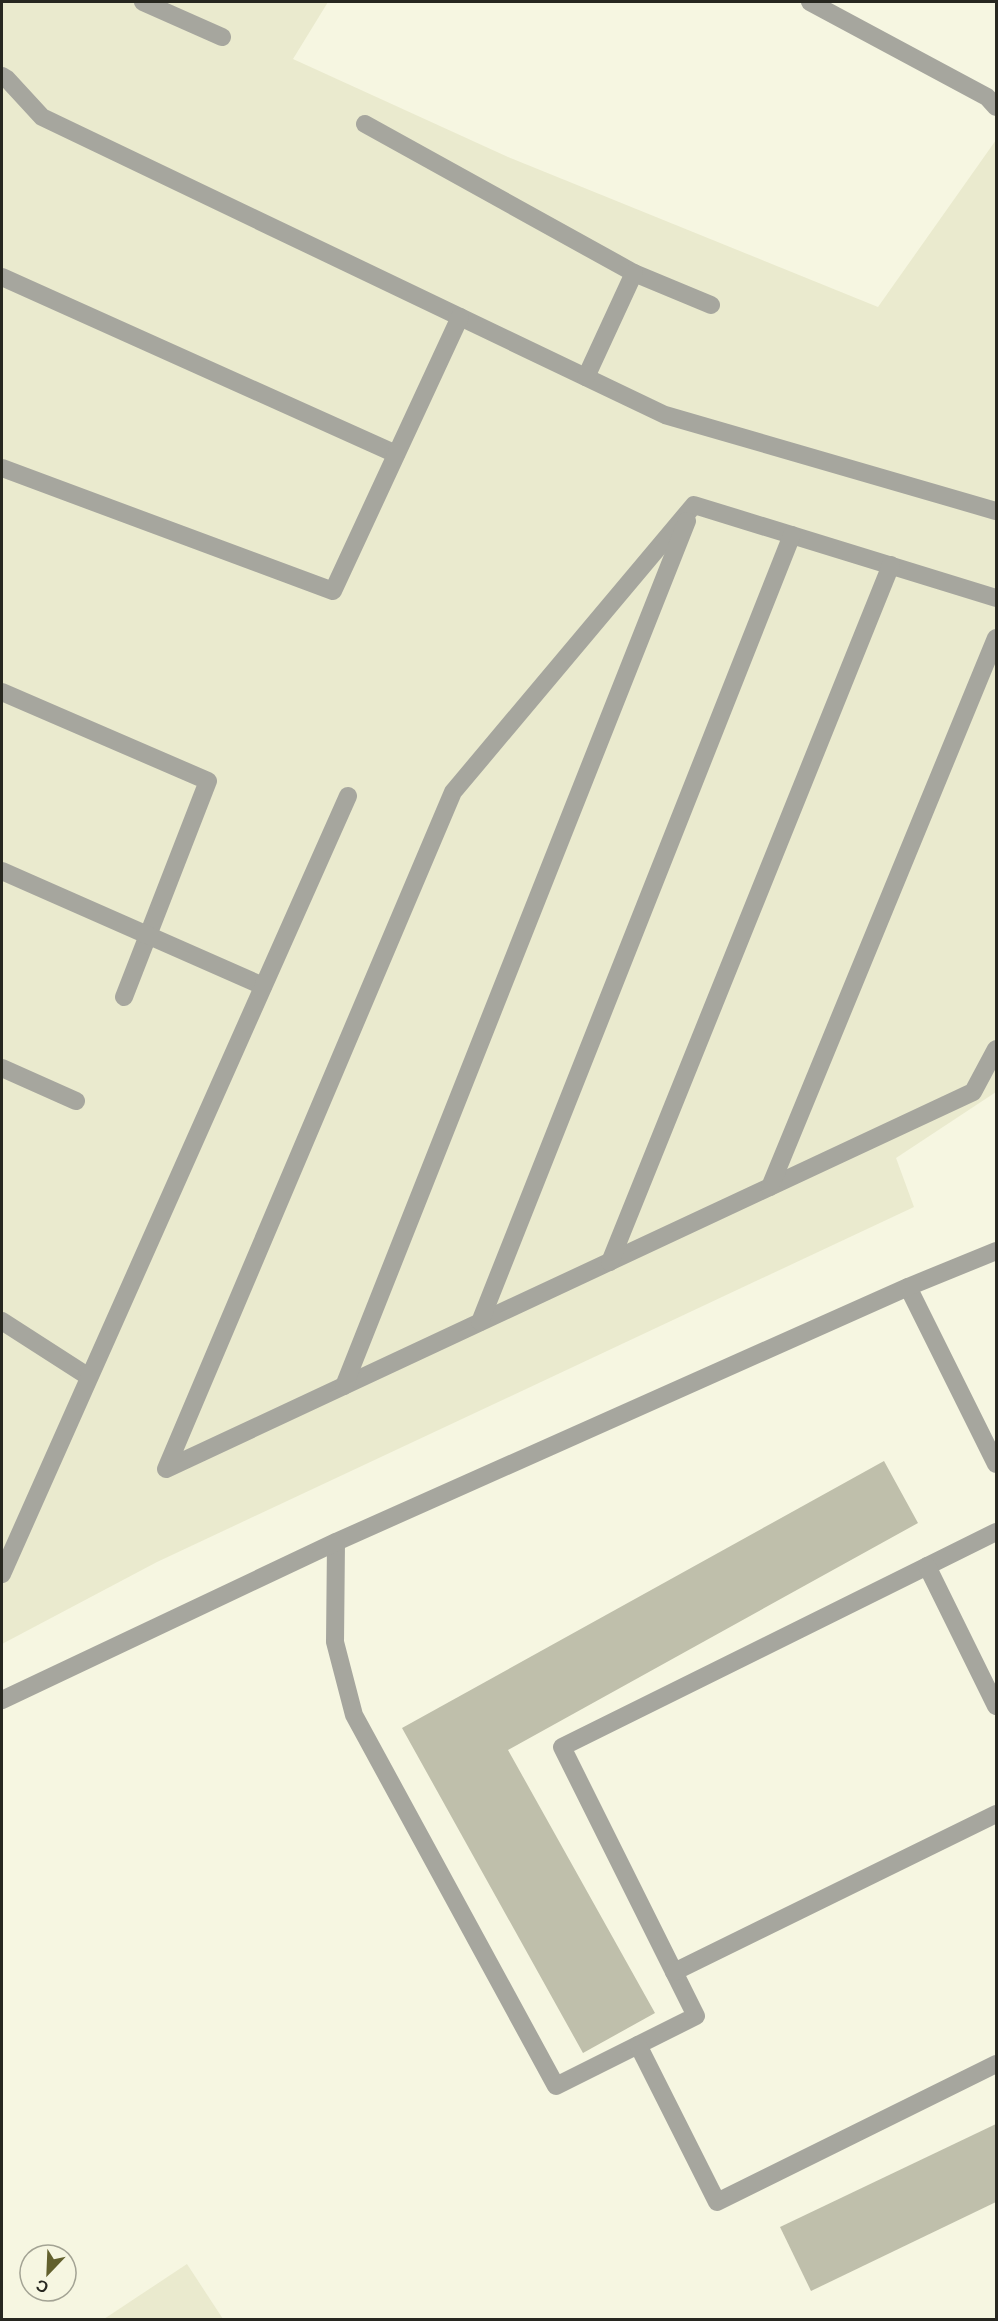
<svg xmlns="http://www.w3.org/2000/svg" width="998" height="2321" viewBox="0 0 998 2321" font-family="Barlow,sans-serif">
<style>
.built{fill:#eaeace}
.building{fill:#bfbfab}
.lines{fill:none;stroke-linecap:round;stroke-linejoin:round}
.minor{stroke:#a6a69e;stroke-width:18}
</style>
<rect width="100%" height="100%" fill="#f6f6e1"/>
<g class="built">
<path d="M 2,2 L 328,2 L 293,59 L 508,157 L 878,307 L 996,140 L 996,1092 L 896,1158 L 914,1207 L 157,1562 L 2,1644 Z"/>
<path d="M 187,2264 L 223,2319 L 104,2319 Z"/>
</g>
<g class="building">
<path d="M 884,1461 L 918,1523 L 508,1750 L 655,2013 L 583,2053 L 402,1728 Z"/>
<path d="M 996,2124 L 996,2202 L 811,2291 L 780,2227 Z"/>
</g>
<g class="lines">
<g class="minor">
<path d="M 143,2 L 222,37"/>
<path d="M 810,2 L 987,97 L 996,107"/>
<path d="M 2,76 L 7,79 L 42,117 L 665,415 L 996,511"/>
<path d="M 365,124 L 634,273 L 711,305"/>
<path d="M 2,277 L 396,454"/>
<path d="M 586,377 L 634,273"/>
<path d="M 2,468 L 333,591 L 460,317"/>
<path d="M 996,598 L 694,505 L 453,792 L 166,1469 L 973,1092 L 996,1049"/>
<path d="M 2,692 L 208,781 L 124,997"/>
<path d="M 2,871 L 263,986"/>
<path d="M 2,1068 L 76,1101"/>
<path d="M 770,1187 L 996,638"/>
<path d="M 610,1262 L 891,565"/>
<path d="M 908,1287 L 996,1464"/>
<path d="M 2,1321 L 89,1377"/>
<path d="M 480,1322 L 792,535"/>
<path d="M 344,1386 L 687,521"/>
<path d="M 336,1542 L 335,1642 L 354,1715 L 556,2086 L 696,2016 L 562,1747 L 996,1532"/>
<path d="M 927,1566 L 996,1706"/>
<path d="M 2,1574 L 348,796"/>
<path d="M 2,1700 L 336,1542 L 908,1287 L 996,1251"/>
<path d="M 674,1972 L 996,1814"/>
<path d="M 638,2045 L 717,2202 L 996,2064"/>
</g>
</g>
<rect width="998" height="2321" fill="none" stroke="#272720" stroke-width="6"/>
<g transform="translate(48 2273) rotate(203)"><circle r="28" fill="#f6f6e1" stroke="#a3a394" stroke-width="1.5"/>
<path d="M0-4.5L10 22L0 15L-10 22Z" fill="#62602d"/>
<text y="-9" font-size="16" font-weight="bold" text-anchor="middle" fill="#272720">С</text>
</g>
</svg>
